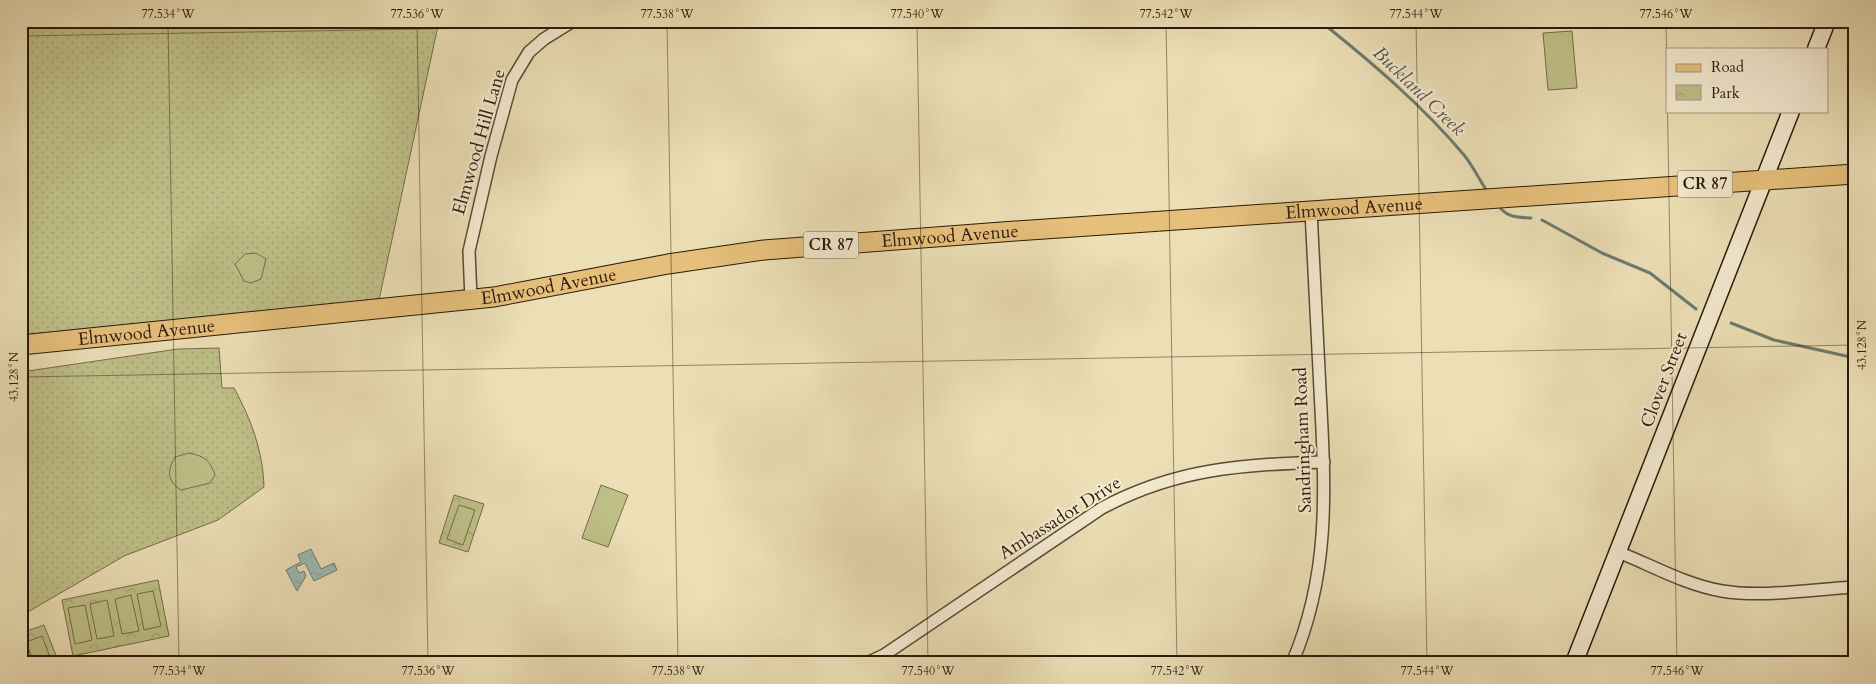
<svg xmlns="http://www.w3.org/2000/svg" width="1876" height="684" viewBox="0 0 1876 684" font-family="Cardo,serif">
<style>
.grass{fill:url(#grass-dots);stroke:#746c48}
.park{fill:url(#park-crowns);stroke:#746c48}
.pitch{fill:#bfc088;stroke:#746c48}
.water{fill:url(#water-ripples);stroke:#6d7b6d}
.lines{fill:none;stroke-linecap:round;stroke-linejoin:round}
.stream{stroke:#6d7b6d;stroke-width:3}
.minor-casing{stroke:#5a4a34;stroke-width:14}
.secondary-casing{stroke:#2a1908;stroke-width:19}
.primary-casing{stroke:#2a1908;stroke-width:21}
.minor{stroke:#f3ead0;stroke-width:11}
.secondary{stroke:#f3ead0;stroke-width:16}
.primary{stroke:#e6c07b;stroke-width:19}
.ticks{fill:none;stroke:#2a1908;stroke-width:1;stroke-opacity:0.45}
.labels{text-anchor:middle;dominant-baseline:central;stroke-width:4.5;stroke-linejoin:round;paint-order:stroke}
.shield{fill:#f3ead0;stroke:#665844;stroke-width:1}
.shield-label{font-size:16px;font-weight:bold;fill:#2a1908}
.street-label{font-size:18px;fill:#2a1908;stroke:#f3ead0}
.water-label{font-size:19px;font-style:italic;fill:#515243;stroke:#f3ead0}
.neatline{fill:none;stroke:#2a1908;stroke-width:2}
.ticks-label{font-size:12px;text-anchor:middle;fill:#2a1908}
</style>
<defs>
<pattern id="grass-dots" width="8" height="8" patternUnits="userSpaceOnUse" patternTransform="scale(1.25)"><rect width="8" height="8" fill="#bfc088"/><path d="M2 2h.1M6 6h.1" fill="none" stroke="#a4a474" stroke-width="1.8" stroke-linecap="round"/></pattern>
<pattern id="park-crowns" width="20" height="18" patternUnits="userSpaceOnUse" patternTransform="scale(1.25)"><rect width="20" height="18" fill="#bfc088"/><path d="M2 6a3 3 0 1 1 6 0M12 15a3 3 0 1 1 6 0" fill="none" stroke="#a4a474"/></pattern>
<pattern id="water-ripples" width="26" height="14" patternUnits="userSpaceOnUse" patternTransform="scale(1.25)"><rect width="26" height="14" fill="#99bcb1"/><path d="M2 4q2-2 4 0t4 0M15 11q2-2 4 0t4 0" fill="none" stroke="#84a197"/></pattern>
</defs>
<rect width="100%" height="100%" fill="#ecdfb6"/>
<filter id="stains"><feTurbulence type="fractalNoise" baseFrequency=".004" numOctaves="4"/><feColorMatrix values="0 0 0 0 .2 0 0 0 0 .09 0 0 0 0 .02 0 0 0 .5 -.17"/></filter>
<radialGradient id="worn" r=".72"><stop offset=".6" stop-color="#630" stop-opacity="0"/><stop offset="1" stop-color="#630" stop-opacity=".3"/></radialGradient>
<g class="grass">
<path d="M 21,21 L 439,21 L 379,300 L 21,335 Z"/>
<path d="M 219,348 L 222,388 L 234,388 C 251,419 263,451 264,487 L 218,520 L 124,556 L 21,616 L 21,372 L 178,349 Z"/>
</g>
<g class="park">
<path d="M 454,495 L 484,504 L 468,552 L 439,543 Z"/>
<path d="M 158,580 L 169,636 L 73,656 L 62,600 Z"/>
<path d="M 44,625 L 59,663 L 21,663 L 21,633 Z"/>
</g>
<g class="pitch">
<path d="M 1572,31 L 1577,88 L 1548,90 L 1543,33 Z"/>
<path d="M 256,253 L 266,259 L 261,279 L 251,283 L 244,281 L 235,264 L 245,254 Z"/>
<path d="M 189,453 C 204,456 210,460 215,475 L 210,483 L 181,490 C 167,481 167,471 175,457 Z"/>
<path d="M 601,485 L 628,495 L 608,547 L 582,538 Z"/>
<path d="M 459,505 L 475,510 L 463,545 L 447,539 Z"/>
<path d="M 153,591 L 161,626 L 144,630 L 137,594 Z"/>
<path d="M 131,595 L 139,631 L 122,634 L 115,599 Z"/>
<path d="M 107,600 L 114,636 L 97,639 L 90,604 Z"/>
<path d="M 85,605 L 92,640 L 75,644 L 68,608 Z"/>
<path d="M 42,636 L 52,663 L 34,663 L 26,642 Z"/>
</g>
<path class="water" d="M 311,549 L 321,569 L 334,563 L 337,570 L 314,581 L 305,563 L 296,567 L 299,573 L 304,571 L 306,576 L 297,591 L 286,570 L 301,562 L 298,555 Z"/>
<g class="lines">
<g class="stream">
<path d="M 1320,21 C 1370,61 1422,105 1464,155 C 1473,166 1479,179 1487,191"/>
<path d="M 1501,209 C 1510,218 1519,217 1531,218"/>
<path d="M 1542,220 L 1602,253 L 1650,273 L 1696,309"/>
<path d="M 1731,323 L 1774,340 L 1855,358"/>
</g>
<g class="minor-casing">
<g id="minor">
<path d="M 471,299 L 469,251 L 491,156 L 512,80 L 529,52 L 544,39 L 573,21"/>
<path d="M 1618,552 C 1651,565 1686,585 1722,591 C 1763,598 1813,589 1855,587"/>
<path d="M 867,663 L 884,655 L 1102,508 C 1177,468 1241,465 1324,462"/>
<path d="M 1292,663 C 1331,573 1325,485 1320,390 C 1317,330 1314,271 1311,211"/>
</g>
</g>
<g class="secondary-casing">
<g id="secondary">
<path d="M 1816,49 L 1827,21"/>
<path d="M 1574,663 L 1791,111"/>
</g>
</g>
<g class="primary-casing">
<g id="primary">
<path id="s1" d="M 21,345 L 494,297 L 668,264 L 764,250 L 1015,231 L 1855,174"/>
</g>
</g>
<use href="#minor" class="minor"/>
<use href="#secondary" class="secondary"/>
<use href="#primary" class="primary"/>
</g>
<path class="ticks" d="M 168,21 L 179,663M 417,21 L 428,663M 667,21 L 678,663M 917,21 L 928,663M 1166,21 L 1177,663M 1416,21 L 1427,663M 1666,21 L 1677,663M 21,36 L 880,21M 21,377 L 1855,345"/>
<g class="labels">
<g class="shield">
<rect x="1677.5" y="170.5" width="55" height="27" rx="4"/>
<rect x="803.5" y="231.5" width="55" height="27" rx="4"/>
</g>
<g class="shield-label">
<text x="1705" y="184">CR 87</text>
<text x="831" y="245">CR 87</text>
</g>
<g class="street-label">
<text transform="translate(479 142) rotate(-74)">Elmwood Hill Lane</text>
<text stroke="none"><textPath href="#s1" startOffset="1341">Elmwood Avenue</textPath></text>
<text stroke="none"><textPath href="#s1" startOffset="936">Elmwood Avenue</textPath></text>
<text stroke="none"><textPath href="#s1" startOffset="531">Elmwood Avenue</textPath></text>
<text stroke="none"><textPath href="#s1" startOffset="126">Elmwood Avenue</textPath></text>
<text transform="translate(1664 380) rotate(-69)">Clover Street</text>
<text transform="translate(1303 440) rotate(-92)">Sandringham Road</text>
<text transform="translate(1060 518) rotate(-32)">Ambassador Drive</text>
</g>
<g class="water-label">
<text transform="translate(1419 91) rotate(44)">Buckland Creek</text>
</g>
</g>
<rect width="1876" height="684" fill="none" stroke="#ecdfb6" stroke-width="55"/>
<rect x="1666" y="48" width="162" height="65" fill="#f3ead0" stroke="#a39680"/>
<rect x="1676" y="64" width="25" height="8" fill="#e6c07b" stroke="#a39680"/>
<text x="1711" y="72" font-size="15" fill="#2a1908">Road</text>
<rect x="1676" y="85" width="25" height="15" fill="url(#park-crowns)" stroke="#a39680"/>
<text x="1711" y="98" font-size="15" fill="#2a1908">Park</text>
<rect x="28" y="28" width="1820" height="628" class="neatline"/>
<g class="ticks-label">
<text x="168" y="18">77.534°W</text>
<text x="417" y="18">77.536°W</text>
<text x="667" y="18">77.538°W</text>
<text x="917" y="18">77.540°W</text>
<text x="1166" y="18">77.542°W</text>
<text x="1416" y="18">77.544°W</text>
<text x="1666" y="18">77.546°W</text>
<text transform="translate(1862 345) rotate(-90)" y="4">43.128°N</text>
<text transform="translate(14 377) rotate(-90)" y="4">43.128°N</text>
<text x="179" y="675">77.534°W</text>
<text x="428" y="675">77.536°W</text>
<text x="678" y="675">77.538°W</text>
<text x="928" y="675">77.540°W</text>
<text x="1177" y="675">77.542°W</text>
<text x="1427" y="675">77.544°W</text>
<text x="1677" y="675">77.546°W</text>
</g>
<rect width="100%" height="100%" filter="url(#stains)"/>
<rect width="100%" height="100%" fill="url(#worn)"/>
</svg>
